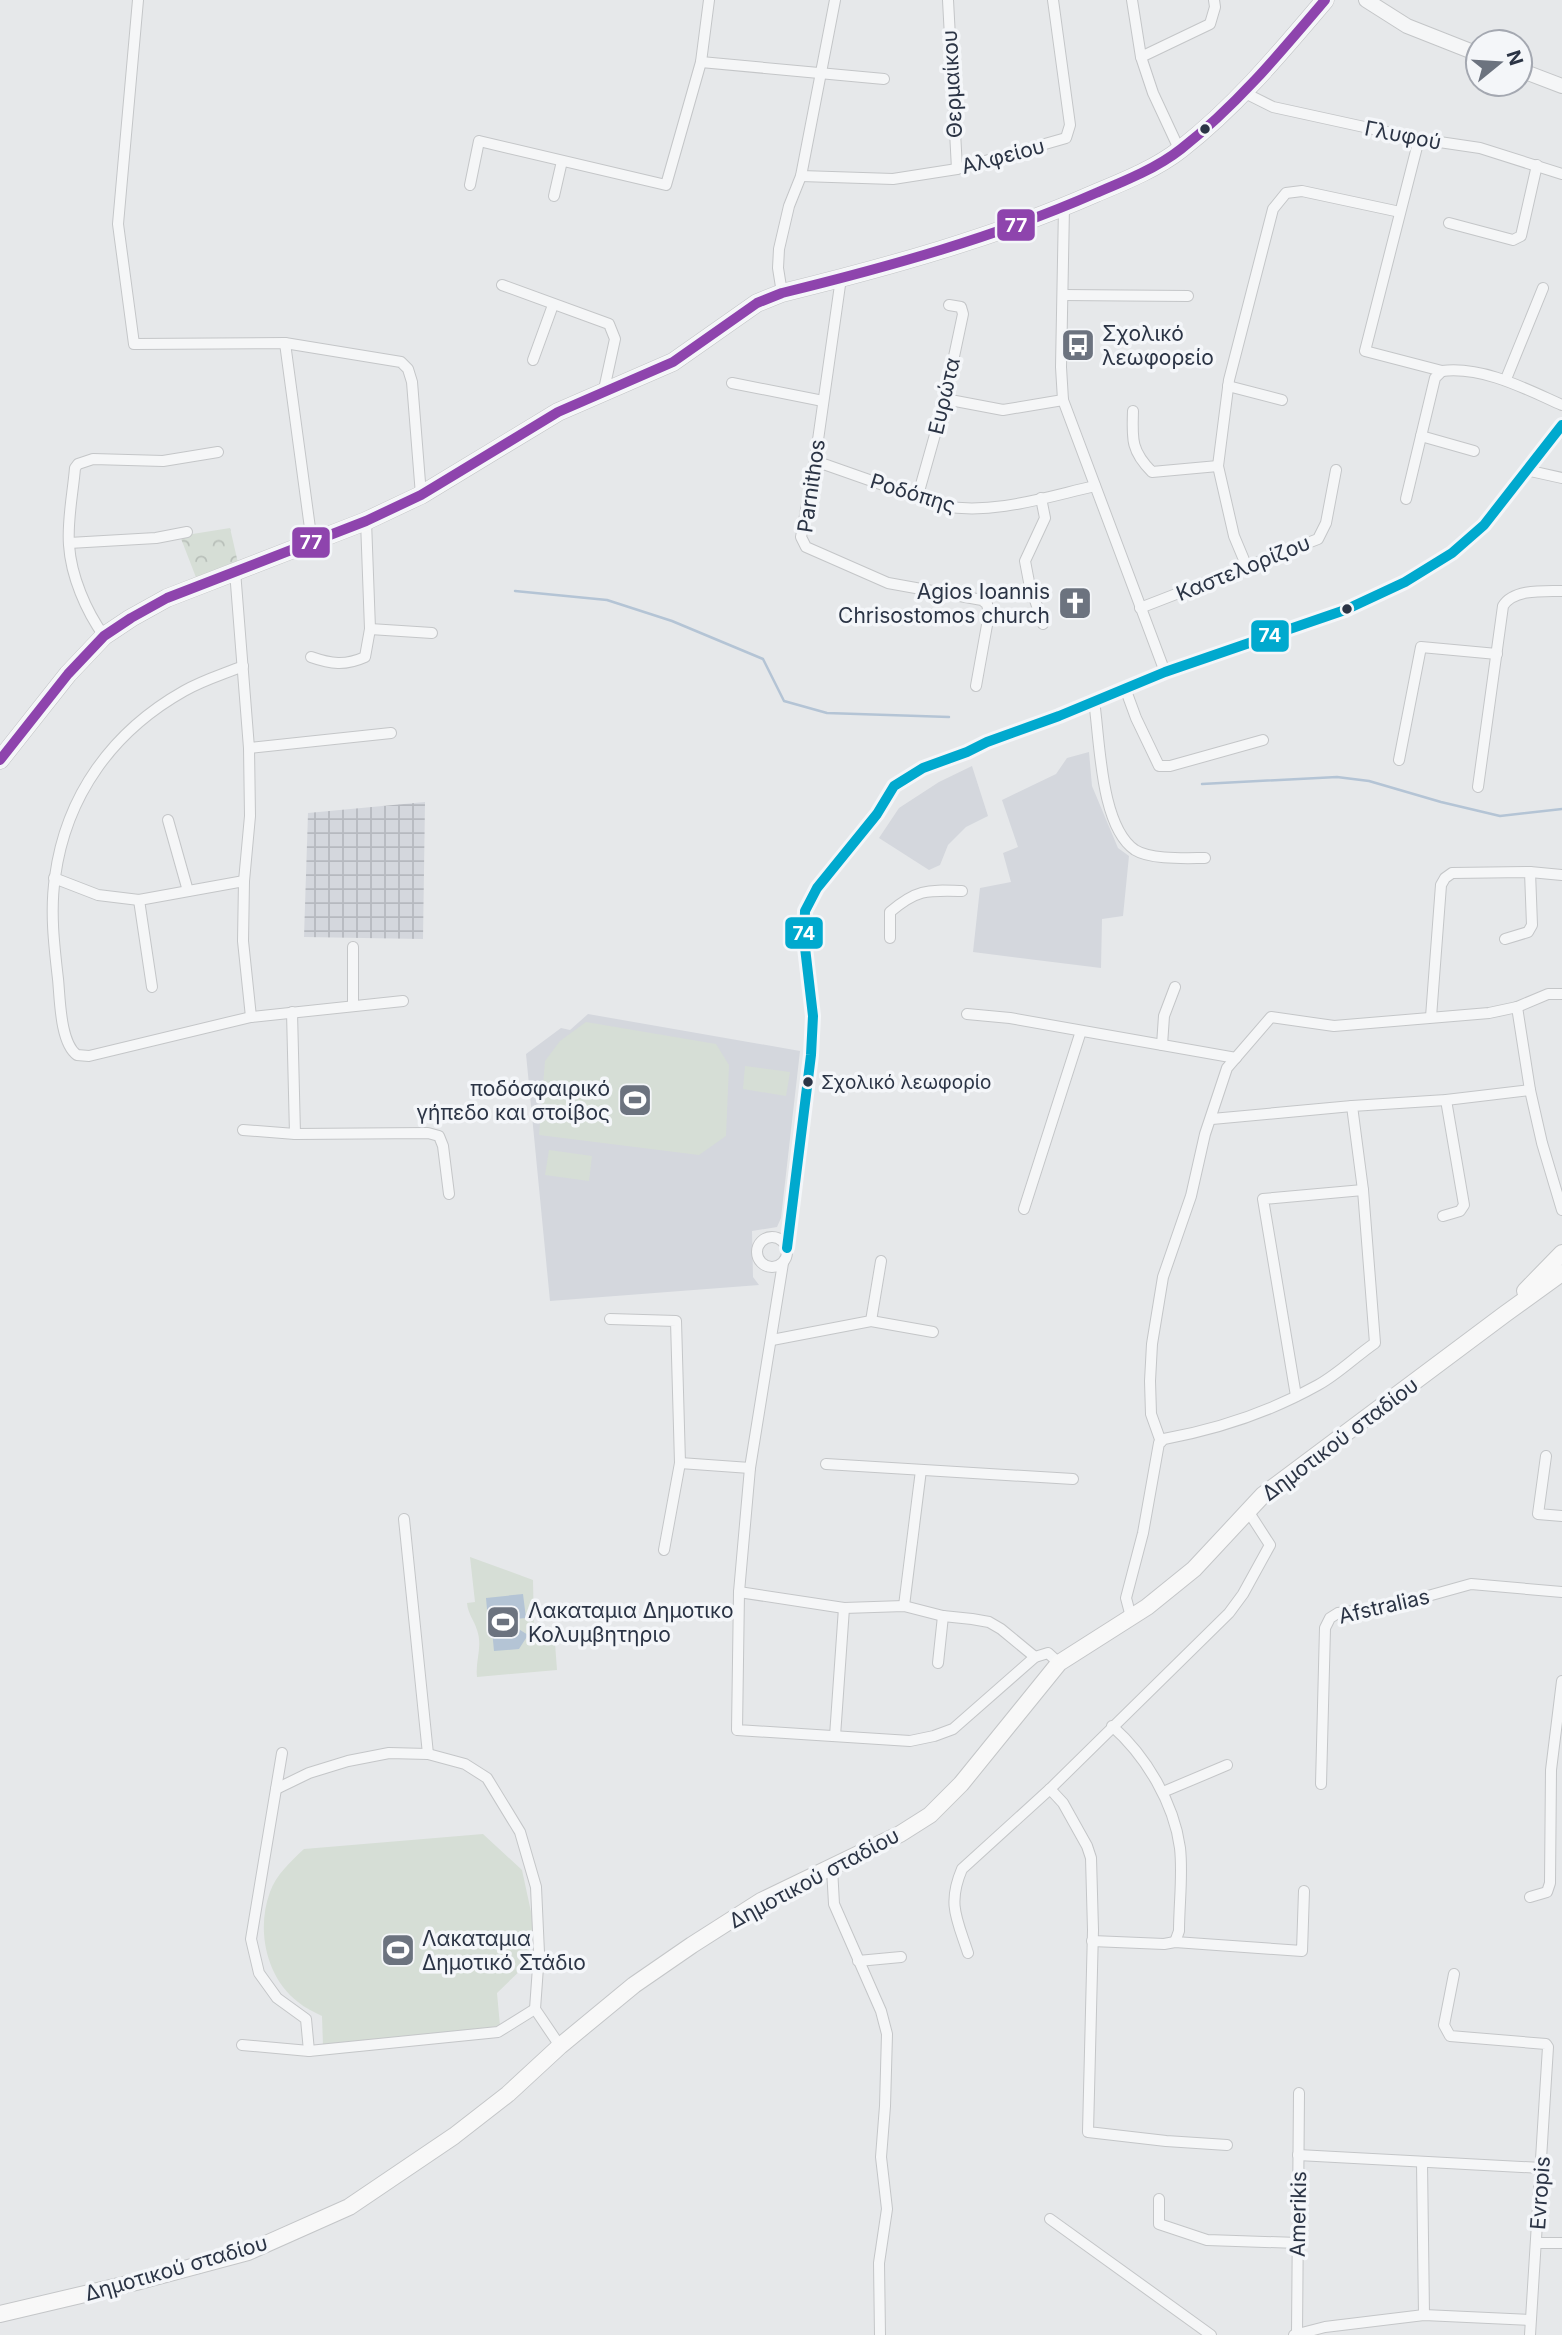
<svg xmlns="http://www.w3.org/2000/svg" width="1562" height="2335" viewBox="0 0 1562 2335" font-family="Inter,sans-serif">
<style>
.built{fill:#d4d7dd}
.industrial{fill:url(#industrial-grid)}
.park{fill:url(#park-crowns)}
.garden{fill:#d6ded6}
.water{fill:#b4c4d5}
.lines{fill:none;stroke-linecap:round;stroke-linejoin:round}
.stream{stroke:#b4c4d5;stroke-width:2.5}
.minor-casing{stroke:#c4c6c8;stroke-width:12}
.tertiary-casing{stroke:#c4c6c8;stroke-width:16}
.secondary-casing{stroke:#c4c6c8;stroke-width:18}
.primary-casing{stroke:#c2c5c8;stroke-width:19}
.minor{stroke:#f5f6f7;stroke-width:10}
.tertiary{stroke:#f5f6f7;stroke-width:14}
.secondary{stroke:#f8f8f8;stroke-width:16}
.primary{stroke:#f8f8f8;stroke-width:18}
.bus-1-casing{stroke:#f4f6f9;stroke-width:16}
.bus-2-casing{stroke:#f4f6f9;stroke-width:16}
.bus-1{stroke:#00a9ce;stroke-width:10}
.bus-2{stroke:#8e44ad;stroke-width:10}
.bus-dot{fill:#2b3445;stroke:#f4f6f9;stroke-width:2.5}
.labels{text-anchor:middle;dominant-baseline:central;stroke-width:7;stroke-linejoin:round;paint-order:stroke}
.bus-label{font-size:19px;fill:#2b3445;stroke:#f4f6f9;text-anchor:start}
.street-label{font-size:21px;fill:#2b3445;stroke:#f4f6f9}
.poi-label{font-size:21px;fill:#2b3445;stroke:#f4f6f9;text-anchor:start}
.line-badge{stroke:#f4f6f9;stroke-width:2.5}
.badge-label{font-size:19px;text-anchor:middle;font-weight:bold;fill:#fff}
</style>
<defs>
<pattern id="industrial-grid" width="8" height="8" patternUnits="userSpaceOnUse" patternTransform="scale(1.75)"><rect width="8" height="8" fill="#d4d7dd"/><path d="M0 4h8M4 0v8" fill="none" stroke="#b6b9bf"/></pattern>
<pattern id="park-crowns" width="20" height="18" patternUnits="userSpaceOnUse" patternTransform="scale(1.75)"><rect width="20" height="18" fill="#d6ded6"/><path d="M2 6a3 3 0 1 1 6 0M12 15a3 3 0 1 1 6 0" fill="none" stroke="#b8bfb9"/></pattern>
</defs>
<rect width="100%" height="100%" fill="#e6e8ea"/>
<g class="built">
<path d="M 1089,752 L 1092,786 L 1118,848 L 1129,856 L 1123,916 L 1102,919 L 1101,968 L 973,952 L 980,888 L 1011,882 L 1003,853 L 1018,847 L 1002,800 L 1056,774 L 1067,758 Z"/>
<path d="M 972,766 L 988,816 L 966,827 L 948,845 L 940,865 L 929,870 L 879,838 L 899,808 L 939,782 Z"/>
<path d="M 588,1014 L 800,1051 L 781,1218 L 777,1227 L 752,1231 L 753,1277 L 759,1285 L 550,1301 L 526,1054 L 561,1028 L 570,1030 Z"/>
</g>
<path class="industrial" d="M 425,802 L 423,939 L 304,937 L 308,813 Z"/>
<path class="park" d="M 230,528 L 238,563 L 197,580 L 180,536 Z"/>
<g class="garden">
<path d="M 586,1022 L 716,1044 L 729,1065 L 726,1136 L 699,1155 L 539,1135 L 545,1061 L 560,1041 Z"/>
<path d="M 745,1066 L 790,1072 L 786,1096 L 743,1089 Z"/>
<path d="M 549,1150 L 592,1156 L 589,1181 L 545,1175 Z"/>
<path d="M 470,1557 L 533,1580 L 534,1631 L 555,1643 L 557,1670 L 477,1677 C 475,1661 483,1647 477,1630 C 474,1620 468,1614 467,1603 L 475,1602 Z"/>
<path d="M 483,1834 L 522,1870 L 533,1921 L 527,1964 L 497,1993 L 500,2026 L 323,2046 L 322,2016 C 314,2012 305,2008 298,2002 C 266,1977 256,1930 270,1892 C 276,1875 291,1861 304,1849 Z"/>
</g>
<g class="water">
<path d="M 523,1594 L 526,1618 L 488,1621 L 486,1598 Z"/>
<path d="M 517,1628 L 528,1635 L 519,1649 L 494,1651 L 492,1630 Z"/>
</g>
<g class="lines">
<g class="stream">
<path d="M 515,591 L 607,600 L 672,621 L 763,659 L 784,701 L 827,713 L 949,717"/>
<path d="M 1202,784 L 1337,777 L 1369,781 L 1441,802 L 1500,816 L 1562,809"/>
</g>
<g class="minor-casing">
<g id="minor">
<path d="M 138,0 L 118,224 L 134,344 L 285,343 L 401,362 L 408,369 L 412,382 L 421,495"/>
<path d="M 948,0 L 957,169"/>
<path d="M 1132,0 L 1141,57 L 1153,93 L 1180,151"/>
<path d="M 1141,57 L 1210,24 L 1215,7 L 1214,0"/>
<path d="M 701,62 L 884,79"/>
<path d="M 1245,93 L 1273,107 L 1419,139 L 1480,148 L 1562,174"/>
<path d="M 1419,139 L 1365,351 L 1442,371 C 1483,366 1526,389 1562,405"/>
<path d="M 801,176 L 893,179 L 957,169 L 1066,138 L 1070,125 L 1053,0"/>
<path d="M 470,185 L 479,141 L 666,185 L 701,62 L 709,0"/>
<path d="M 554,196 L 562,161"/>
<path d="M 1064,207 L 1061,367 L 1063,400 L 1165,672"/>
<path d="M 1449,223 L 1513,240 L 1521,236 L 1537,165"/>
<path d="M 841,278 L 815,461 L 801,537 L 806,547 L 888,583 L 982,600 L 987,604 L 989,614 L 976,686"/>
<path d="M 502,285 L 609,324 L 615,339 L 603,394"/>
<path d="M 782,293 L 778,268 L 779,249 L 789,206 L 801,176 L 835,0"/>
<path d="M 1063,295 L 1188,296"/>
<path d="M 285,343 L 312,543"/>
<path d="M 533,360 L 553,305"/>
<path d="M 1506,379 L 1543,288"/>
<path d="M 732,383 L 823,401"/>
<path d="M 1228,386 L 1282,400"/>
<path d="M 945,399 L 1003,410 L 1063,400"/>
<path d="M 1133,411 C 1132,439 1131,451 1152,472 L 1218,466"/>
<path d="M 1421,436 L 1474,451"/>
<path d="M 815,461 L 943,506 C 994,515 1046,497 1095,486"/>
<path d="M 1526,470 L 1562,478"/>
<path d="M 918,495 L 945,399 L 963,314 L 961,307 L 949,305"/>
<path d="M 1041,498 L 1045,518 L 1025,561 L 1029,582 L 1043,624"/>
<path d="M 1406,499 L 1435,378 L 1442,371"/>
<path d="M 69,543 L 156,538 L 187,532"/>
<path d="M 1247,567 L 1234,536 L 1218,466 L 1229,380 L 1273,209 L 1286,193 L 1302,191 L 1400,212"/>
<path d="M 235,571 L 249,748 L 250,816 L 244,881 L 243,941 L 251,1017"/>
<path d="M 1140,608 L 1318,539 L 1326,523 L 1336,470"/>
<path d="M 370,629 L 432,633"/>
<path d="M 104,636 C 86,611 71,576 69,545 C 67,520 73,493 75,468 L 78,464 L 93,459 L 163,461 L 218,452"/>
<path d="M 311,657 C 331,664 345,666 365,657 L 370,629 L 366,521"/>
<path d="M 243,666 C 224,674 203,680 184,691 C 113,731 66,795 55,877 C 50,911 54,945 58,979 C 60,998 60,1043 77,1055 L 89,1056 L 251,1017 L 403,1001"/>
<path d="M 1125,688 L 1136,718 L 1159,766 L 1170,766 L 1263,740"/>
<path d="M 1094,701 C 1100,740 1100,826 1135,850 C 1151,860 1187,858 1205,858"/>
<path d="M 249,748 L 391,733"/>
<path d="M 1399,760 L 1421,647 L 1497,654"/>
<path d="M 1478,787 L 1503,606 C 1513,589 1543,591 1562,591"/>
<path d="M 168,820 L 188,891"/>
<path d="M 1530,872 L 1562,875"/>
<path d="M 54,878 L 98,895 L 139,900 L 244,881"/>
<path d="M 139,900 L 152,987"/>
<path d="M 890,938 L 890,912 C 917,889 927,890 962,891"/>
<path d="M 353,947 L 353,1006"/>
<path d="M 1517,1007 L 1530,1090 L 1542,1143 L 1562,1210"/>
<path d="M 292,1012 L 295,1134"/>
<path d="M 967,1014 L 1010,1018 L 1236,1058"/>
<path d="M 1431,1017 L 1441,885 L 1445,878 L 1452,873 L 1530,872 L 1532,925 L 1528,932 L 1505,939"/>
<path d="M 1162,1045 L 1164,1016 L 1175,987"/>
<path d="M 1212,1119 L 1352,1106"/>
<path d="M 243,1130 L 295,1134 L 428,1133 L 439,1136 L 443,1146 L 449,1194"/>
<path d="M 1024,1209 L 1081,1031"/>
<path d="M 1443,1216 L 1460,1211 L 1464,1205 L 1446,1100"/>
<circle cx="772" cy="1252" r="15"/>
<path d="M 787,1248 L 811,1055 L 813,1016 L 804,939 L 805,911 L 817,888 L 877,814 L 894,786 L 923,768 L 967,752 L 987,742 L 1059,716 L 1165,672 L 1345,610 L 1405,582 L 1452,553 L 1484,525 L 1562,425"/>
<path d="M 783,1263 L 750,1468 L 739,1592 L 737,1730 L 910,1741 L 934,1736 L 953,1729 L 1035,1657 L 1048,1653 L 1059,1663"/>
<path d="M 610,1319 L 676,1321 L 680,1463 L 664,1550"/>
<path d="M 871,1321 L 881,1261"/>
<path d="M 772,1340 L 871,1321 L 933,1332"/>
<path d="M 1296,1396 L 1263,1199 L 1363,1190"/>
<path d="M 1161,1442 L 1151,1414 L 1150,1381 L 1152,1344 L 1163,1277 L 1191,1196 L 1205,1134 L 1227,1068 L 1271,1017 L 1334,1026 L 1489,1013 L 1517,1007 L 1548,994 L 1562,994"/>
<path d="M 1546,1456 L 1538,1514 L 1562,1516"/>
<path d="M 680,1463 L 750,1468"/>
<path d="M 826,1464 L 1073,1479"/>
<path d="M 404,1519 L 428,1754"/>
<path d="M 739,1592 L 844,1608 L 904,1606 L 943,1616 L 972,1619 L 989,1622 L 1001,1629 L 1035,1657"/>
<path d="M 904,1606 L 921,1470"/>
<path d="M 1131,1617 L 1126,1598 L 1143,1533 L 1159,1443 L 1164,1439 C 1218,1429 1270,1412 1318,1385 C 1338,1374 1356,1356 1375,1343 L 1363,1190 L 1352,1106 L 1446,1100 L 1530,1090"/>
<path d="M 938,1663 L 943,1616"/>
<path d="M 1112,1726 C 1146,1756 1174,1803 1180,1848 C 1183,1875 1179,1904 1179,1931 L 1175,1942"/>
<path d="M 835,1736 L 844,1608"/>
<path d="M 282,1753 L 251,1939 L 259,1973 L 277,1998 L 306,2019 L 309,2051"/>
<path d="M 1321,1784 L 1325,1628 L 1330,1618 L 1338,1613 L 1392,1606 L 1471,1584 L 1562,1592"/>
<path d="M 276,1789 L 309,1773 L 348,1761 L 389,1753 L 428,1754 L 465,1764 L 487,1778 L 520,1832 L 536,1887 L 539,1953 L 535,2009 L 560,2046"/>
<path d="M 1050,1789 L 1063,1803 L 1087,1846 L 1091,1858 L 1093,1930 L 1088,2132 L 1166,2141 L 1227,2145"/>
<path d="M 1163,1792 L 1227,1765"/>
<path d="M 832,1868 L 834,1904 L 881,2011 L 887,2034 L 885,2106 L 881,2157 L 887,2209 L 879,2263 L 880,2335"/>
<path d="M 1530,1897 L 1547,1892 L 1550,1883 L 1551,1770 L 1562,1681"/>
<path d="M 1092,1941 L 1164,1944 L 1175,1942 L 1302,1951 L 1304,1891"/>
<path d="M 968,1953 C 957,1919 947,1904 962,1869 L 1050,1789 L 1229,1613 L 1243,1594 L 1270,1545 L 1248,1511"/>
<path d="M 858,1961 L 901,1957"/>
<path d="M 1454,1974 L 1444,2025 L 1450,2036 L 1546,2044 L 1548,2047 L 1530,2335"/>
<path d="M 242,2045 L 309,2051 L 498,2032 L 535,2009"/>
<path d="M 1298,2155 L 1542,2168"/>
<path d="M 1422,2162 L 1424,2315"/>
<path d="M 1159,2199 L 1159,2224 L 1207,2240 L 1298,2243"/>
<path d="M 1050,2219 L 1211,2335"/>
<path d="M 1537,2243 L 1562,2243"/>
<path d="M 1297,2334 L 1299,2093"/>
<path d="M 1294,2335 L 1325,2327 L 1424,2315 L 1529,2320"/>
</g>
</g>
<g class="tertiary-casing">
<g id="tertiary">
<path d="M 1366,0 L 1407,26 L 1478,54"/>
<path d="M 1520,70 L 1562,86"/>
</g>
</g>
<g class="secondary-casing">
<g id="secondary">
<path d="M 1525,1291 L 1562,1253"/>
<path d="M 0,2314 L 136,2282 L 248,2252 L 349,2207 L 454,2136 L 508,2094 L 560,2046 L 634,1985 L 692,1945 L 761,1901 L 900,1834 L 930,1815 L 961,1784 L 1059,1663 L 1147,1607 L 1194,1569 L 1263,1495 L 1505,1314 L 1562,1273"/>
</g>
</g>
<g class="primary-casing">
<path id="primary" d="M 0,760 L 68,674 L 104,636 L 131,618 L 167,598 L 366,521 L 421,495 L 558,412 L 673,362 L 757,303 L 782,293 C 888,267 996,237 1096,193 C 1125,181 1157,168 1181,149 C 1236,106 1280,53 1325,0"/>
</g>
<use href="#minor" class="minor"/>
<use href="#tertiary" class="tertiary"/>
<use href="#secondary" class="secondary"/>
<use href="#primary" class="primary"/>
<g class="bus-1-casing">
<path id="bus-1" d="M 787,1248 L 811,1055 L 813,1016 L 804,939 L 805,911 L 817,888 L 877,814 L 894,786 L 923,768 L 967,752 L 987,742 L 1059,716 L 1165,672 L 1345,610 L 1405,582 L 1452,553 L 1484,525 L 1562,425"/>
</g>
<g class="bus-2-casing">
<path id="bus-2" d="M 0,760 L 68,674 L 104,636 L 131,618 L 167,598 L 366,521 L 421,495 L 558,412 L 673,362 L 757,303 L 782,293 C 888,267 996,237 1096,193 C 1125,181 1157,168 1181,149 C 1236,106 1280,53 1325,0"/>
</g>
<use href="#bus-1" class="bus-1"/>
<use href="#bus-2" class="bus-2"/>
</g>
<defs>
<g id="bus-square" transform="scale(1.75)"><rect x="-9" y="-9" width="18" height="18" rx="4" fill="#6c737f" stroke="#f4f6f9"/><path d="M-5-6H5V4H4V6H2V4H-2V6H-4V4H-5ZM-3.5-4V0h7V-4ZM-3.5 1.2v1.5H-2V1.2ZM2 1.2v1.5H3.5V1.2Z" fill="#fff"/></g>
<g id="church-square" transform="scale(1.75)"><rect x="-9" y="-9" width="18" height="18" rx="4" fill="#6c737f" stroke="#f4f6f9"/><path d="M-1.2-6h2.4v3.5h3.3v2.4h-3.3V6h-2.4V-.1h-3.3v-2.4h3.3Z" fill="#fff"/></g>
<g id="stadium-square" transform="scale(1.75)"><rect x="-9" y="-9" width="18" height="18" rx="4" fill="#6c737f" stroke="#f4f6f9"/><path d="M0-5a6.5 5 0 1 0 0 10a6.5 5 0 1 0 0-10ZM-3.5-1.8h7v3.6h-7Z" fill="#fff"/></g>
</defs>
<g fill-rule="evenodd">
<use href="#bus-square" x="1078" y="345"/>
<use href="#church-square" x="1075" y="603"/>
<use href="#stadium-square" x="635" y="1100"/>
<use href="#stadium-square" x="503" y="1622"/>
<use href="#stadium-square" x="398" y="1950"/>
</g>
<g class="bus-dot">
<circle cx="1205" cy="129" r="6"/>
<circle cx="1347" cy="609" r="6"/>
<circle cx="808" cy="1082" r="6"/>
</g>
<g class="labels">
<g class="bus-label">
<text x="821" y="1082">Σχολικό λεωφορίο</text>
</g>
<g class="street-label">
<text transform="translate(952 84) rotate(-93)">Θερμαίκου</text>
<text transform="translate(1403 135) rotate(11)">Γλυφού</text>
<text transform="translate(1003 156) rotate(-15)">Αλφείου</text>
<text transform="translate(944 396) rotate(-77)">Ευρώτα</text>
<text transform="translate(811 486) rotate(-82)">Parnithos</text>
<text transform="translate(913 493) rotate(17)">Ροδόπης</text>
<text transform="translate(1243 568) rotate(-22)">Καστελορίζου</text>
<text transform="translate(1340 1439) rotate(-37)">Δημοτικού σταδίου</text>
<text transform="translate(1384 1606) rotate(-13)">Afstralias</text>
<text transform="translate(814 1878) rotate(-28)">Δημοτικού σταδίου</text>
<text transform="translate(1540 2193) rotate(-86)">Evropis</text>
<text transform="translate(1298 2214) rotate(-89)">Amerikis</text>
<text transform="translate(176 2268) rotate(-16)">Δημοτικού σταδίου</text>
</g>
<g class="poi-label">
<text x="1102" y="333">Σχολικό<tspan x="1102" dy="24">λεωφορείο</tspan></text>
<text x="1050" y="591" text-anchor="end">Agios Ioannis<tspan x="1050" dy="24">Chrisostomos church</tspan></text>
<text x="610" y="1088" text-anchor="end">ποδόσφαιρικό<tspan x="610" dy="24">γήπεδο και στοίβος</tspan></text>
<text x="528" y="1610">Λακαταμια Δημοτικο<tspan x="528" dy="24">Κολυμβητηριο</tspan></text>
<text x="422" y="1938">Λακαταμια<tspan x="422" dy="24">Δημοτικό Στάδιο</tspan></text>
</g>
</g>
<g class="line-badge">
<rect x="996" y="208" width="40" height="34" rx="7" fill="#8e44ad"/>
<rect x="291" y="526" width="40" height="33" rx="7" fill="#8e44ad"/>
<rect x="1250" y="619" width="40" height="34" rx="7" fill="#00a9ce"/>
<rect x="784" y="916" width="40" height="34" rx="7" fill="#00a9ce"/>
</g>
<g class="badge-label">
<text x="1016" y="232">77</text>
<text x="311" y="549">77</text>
<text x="1270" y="642">74</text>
<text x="804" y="940">74</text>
</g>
<g transform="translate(1499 63) rotate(72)"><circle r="33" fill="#f4f6f9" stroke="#a4a8b1" stroke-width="2"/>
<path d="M0-5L12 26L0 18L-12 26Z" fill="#6c737f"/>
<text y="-10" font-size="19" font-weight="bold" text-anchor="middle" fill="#2b3445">N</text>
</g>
</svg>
